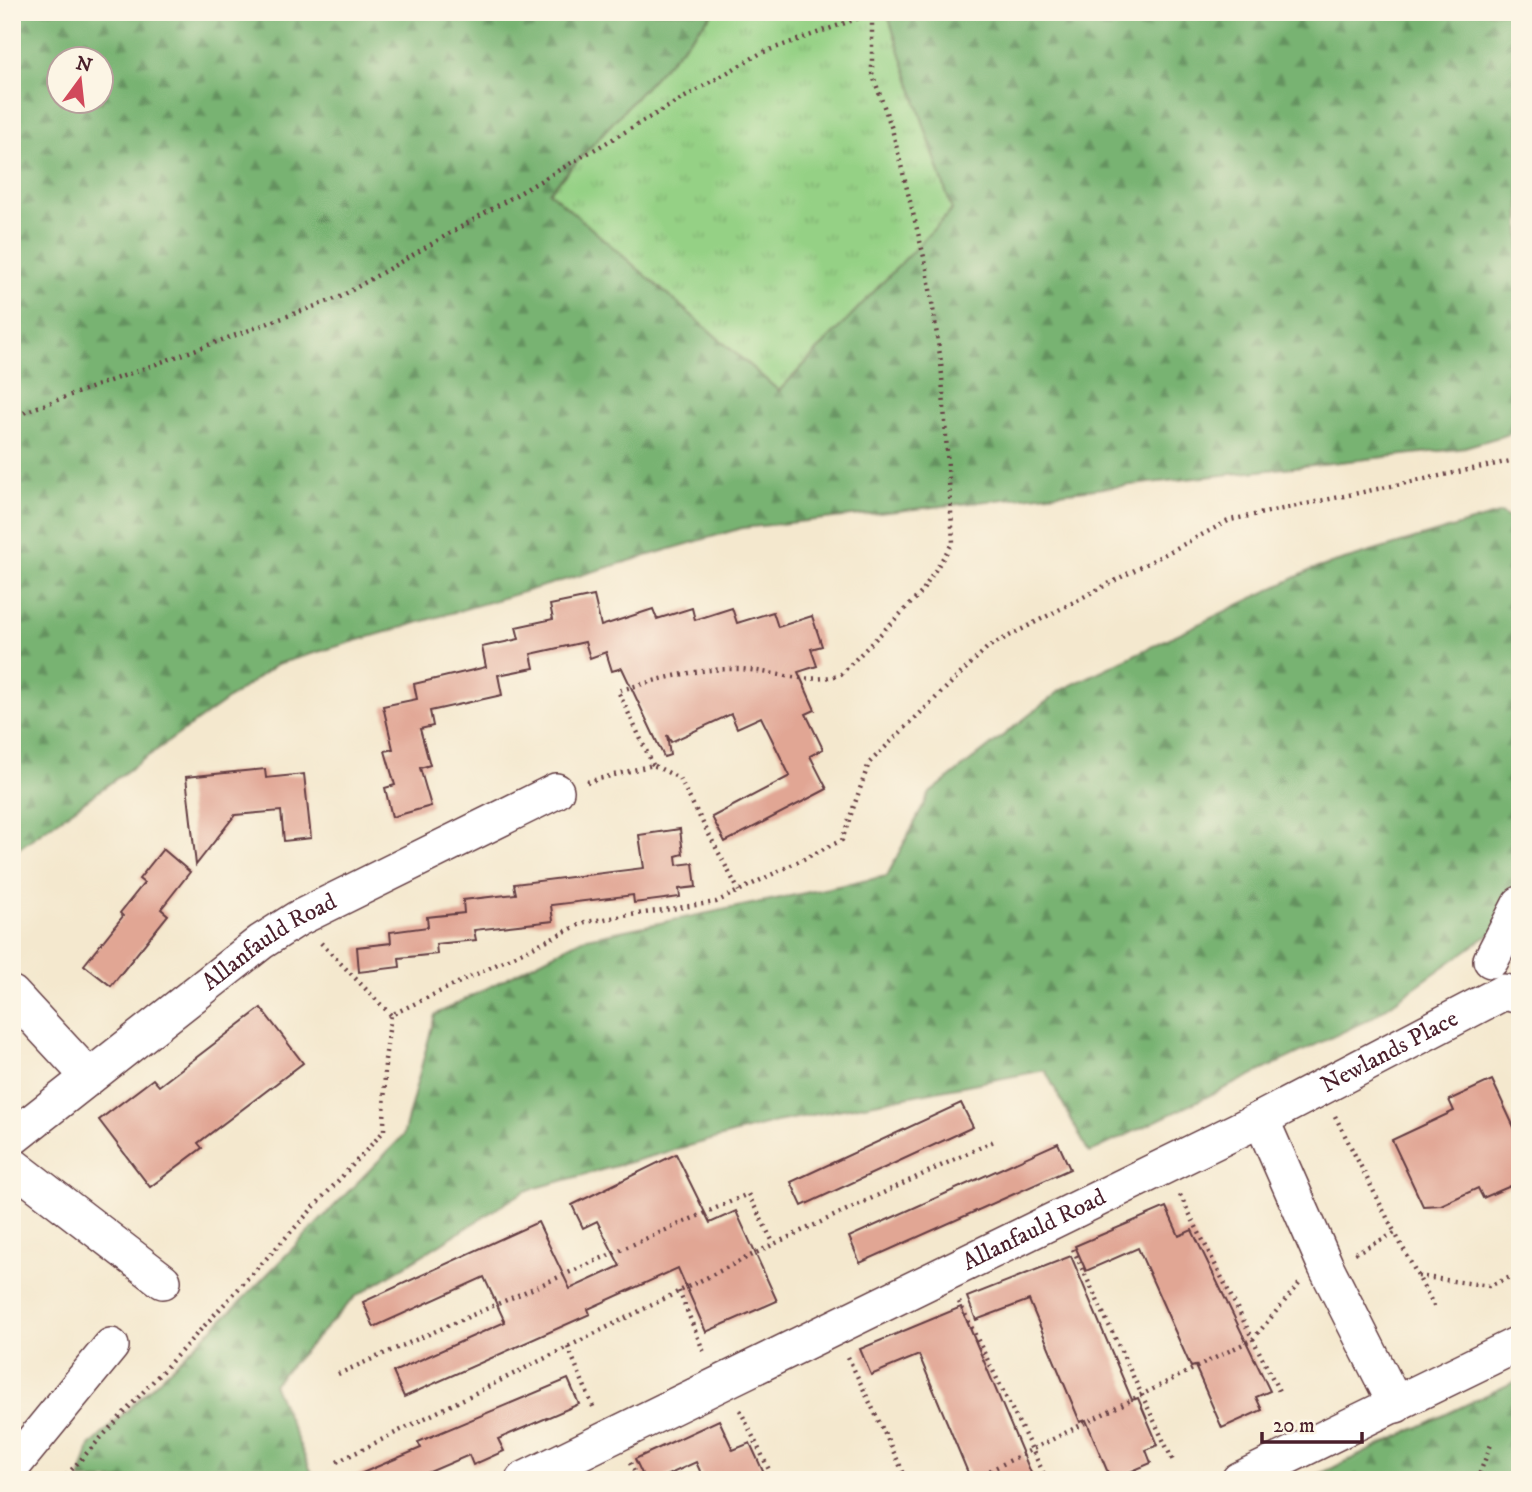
<svg xmlns="http://www.w3.org/2000/svg" width="1532" height="1492" viewBox="0 0 1532 1492" font-family="'IM FELL DW Pica',serif">
<style>
.grass{fill:url(#grass-tufts);stroke:#707858;stroke-width:2}
.forest{fill:url(#forest-firs);stroke:#61694e;stroke-width:2;fill-rule:evenodd}
.building{fill:#e1a694}
.lines{fill:none;stroke-linecap:round;stroke-linejoin:round}
.minor-casing{stroke:#643d43;stroke-width:38}
.path{stroke:#643d43;stroke-width:4.5;stroke-dasharray:2 5;stroke-linecap:butt}
.minor{stroke:#fff;stroke-width:35}
.labels{text-anchor:middle;dominant-baseline:central;stroke-width:5;stroke-linejoin:round;paint-order:stroke}
.street-label{font-size:24px;fill:#4a1f2b;stroke:#fcf5e5}
</style>
<defs>
<pattern id="grass-tufts" width="24" height="20" patternUnits="userSpaceOnUse" patternTransform="scale(1.75)"><rect width="24" height="20" fill="#95d185"/><path d="M3 7l-1-3M5 7V3M7 7l1-3M15 17l-1-3M17 17v-4M19 17l1-3" fill="none" stroke="#82b373"/></pattern>
<pattern id="forest-firs" width="22" height="20" patternUnits="userSpaceOnUse" patternTransform="scale(1.75)"><rect width="22" height="20" fill="#78b372"/><path d="M5 1l3.5 6h-7zM16 11l3.5 6h-7z" fill="#64915e"/></pattern>
</defs>
<rect width="100%" height="100%" fill="#fcf5e5"/>
<filter id="ink" filterUnits="userSpaceOnUse"><feTurbulence type="fractalNoise" baseFrequency=".0143" numOctaves="2"/><feDisplacementMap in="SourceGraphic" scale="14" xChannelSelector="R" yChannelSelector="G"/><feConvolveMatrix kernelMatrix="1 2 1 2 8 2 1 2 1" color-interpolation-filters="sRGB"/></filter>
<filter id="wash" filterUnits="userSpaceOnUse"><feTurbulence type="fractalNoise" baseFrequency=".00686" numOctaves="4" result="noise"/><feDisplacementMap in="SourceGraphic" scale="28" xChannelSelector="R" yChannelSelector="G"/><feGaussianBlur stdDeviation="1.57" result="paint"/><feColorMatrix in="noise" values="0 0 0 0 0 0 0 0 0 0 0 0 0 0 0 0 0 1.4 0 .05"/><feComposite in="paint" operator="in"/></filter>
<g filter="url(#wash)">
<rect width="100%" height="100%" fill="#f4e8ce"/>
<path class="grass" d="M 714,12 L 887,12 L 952,210 L 779,391 L 549,192 Z"/>
<g class="forest">
<path d="M 12,12 L 714,12 L 549,192 L 779,391 L 952,210 L 887,12 L 1520,12 L 1520,431 L 1458,449 L 742,528 L 277,664 L 12,853 ZM 60,60 L 102,60 L 102,102 L 60,102 Z"/>
<path d="M 1501,513 L 1520,525 L 1520,919 L 1484,938 L 1370,1019 L 1089,1153 L 1045,1070 L 776,1122 L 525,1191 L 355,1297 L 273,1384 L 315,1480 L 80,1480 L 90,1446 L 239,1303 L 403,1136 L 435,1015 L 582,939 L 887,876 L 930,793 L 1061,690 L 1311,570 Z"/>
<path d="M 1520,1379 L 1520,1480 L 1307,1480 Z"/>
</g>
<g id="blocks">
<g class="building">
<path d="M 594,596 L 601,626 L 653,609 L 657,619 L 692,608 L 695,620 L 732,608 L 737,623 L 773,612 L 778,627 L 812,616 L 822,646 L 811,649 L 817,666 L 798,672 L 815,710 L 806,714 L 823,749 L 810,756 L 827,789 L 725,842 L 712,817 L 790,776 L 761,717 L 737,728 L 731,714 L 671,742 L 667,735 L 670,755 L 664,757 L 622,668 L 612,671 L 606,652 L 590,658 L 585,642 L 531,654 L 534,668 L 498,675 L 502,695 L 430,711 L 433,726 L 420,729 L 430,765 L 420,768 L 431,806 L 392,817 L 385,788 L 395,785 L 385,751 L 393,749 L 383,706 L 417,699 L 414,684 L 486,667 L 482,647 L 519,639 L 516,627 L 553,619 L 550,605 Z"/>
<path d="M 265,769 L 266,778 L 304,774 L 311,838 L 284,841 L 281,811 L 235,815 L 196,865 L 186,777 Z"/>
<path d="M 680,829 L 683,854 L 676,856 L 677,865 L 693,863 L 696,887 L 679,889 L 680,897 L 634,903 L 633,895 L 551,905 L 553,921 L 474,930 L 476,940 L 436,944 L 437,954 L 399,958 L 400,967 L 359,972 L 357,947 L 391,943 L 390,932 L 428,927 L 427,917 L 464,913 L 463,900 L 516,894 L 514,884 L 644,868 L 639,835 Z"/>
<path d="M 163,849 L 190,872 L 161,909 L 168,915 L 111,986 L 84,965 L 123,916 L 120,913 L 144,883 L 139,879 Z"/>
<path d="M 261,1008 L 303,1063 L 198,1143 L 202,1148 L 150,1187 L 99,1120 L 153,1079 L 159,1086 Z"/>
<path d="M 1492,1080 L 1520,1140 L 1520,1182 L 1483,1198 L 1478,1188 L 1441,1205 L 1423,1206 L 1392,1140 L 1454,1111 L 1449,1100 Z"/>
<path d="M 961,1103 L 973,1127 L 802,1206 L 791,1182 Z"/>
<path d="M 1058,1143 L 1070,1169 L 860,1263 L 849,1237 Z"/>
<path d="M 676,1154 L 710,1223 L 736,1211 L 777,1301 L 706,1332 L 678,1268 L 588,1309 L 590,1314 L 404,1397 L 393,1372 L 505,1322 L 484,1277 L 374,1327 L 363,1302 L 538,1222 L 570,1289 L 620,1266 L 597,1221 L 583,1228 L 572,1205 Z"/>
<path d="M 1166,1207 L 1179,1236 L 1192,1230 L 1270,1391 L 1256,1397 L 1262,1410 L 1222,1428 L 1195,1366 L 1191,1367 L 1138,1248 L 1086,1271 L 1075,1246 Z"/>
<path d="M 1071,1256 L 1132,1400 L 1138,1398 L 1158,1445 L 1146,1450 L 1151,1463 L 1111,1480 L 1086,1420 L 1080,1422 L 1029,1300 L 976,1320 L 967,1297 Z"/>
<path d="M 961,1307 L 1034,1480 L 971,1480 L 919,1355 L 871,1375 L 860,1349 Z"/>
<path d="M 568,1379 L 579,1404 L 498,1439 L 504,1451 L 473,1465 L 469,1455 L 411,1480 L 346,1480 L 421,1448 L 418,1442 Z"/>
<path d="M 719,1420 L 733,1450 L 750,1443 L 767,1480 L 704,1480 L 696,1462 L 657,1480 L 645,1480 L 635,1459 Z"/>
</g>
</g>
</g>
<g filter="url(#ink)">
<use href="#blocks" fill-opacity="0" stroke="#643d43" stroke-width="2"/>
<g class="lines">
<g class="minor-casing">
<g id="minor">
<path d="M 1491,960 L 1520,904"/>
<path d="M 12,994 L 89,1077"/>
<path id="s1" d="M 1261,1119 L 1504,992 L 1520,996"/>
<path id="s2" d="M 12,1138 L 261,942 L 297,919 L 556,791"/>
<path d="M 12,1165 L 163,1281"/>
<path d="M 12,1467 L 111,1346"/>
<path id="s3" d="M 523,1480 L 1261,1119 L 1326,1267 L 1396,1405"/>
<path d="M 1239,1480 L 1520,1343"/>
</g>
</g>
<g class="path">
<path d="M 12,420 L 27,411 L 340,297 L 761,53 L 873,13"/>
<path d="M 653,765 L 618,691 C 659,679 697,668 740,669 C 773,671 809,686 841,674 L 921,593 L 953,542 L 941,362 L 927,269 L 892,129 L 872,73 L 872,13"/>
<path d="M 587,782 L 653,765 L 679,778 L 739,891"/>
<path d="M 321,943 L 391,1015"/>
<path d="M 1335,1116 L 1395,1233"/>
<path d="M 1180,1195 L 1280,1393"/>
<path d="M 1073,1249 L 1174,1463"/>
<path d="M 1355,1253 L 1395,1233 L 1435,1308"/>
<path d="M 1418,1276 L 1489,1286 L 1520,1273"/>
<path d="M 679,1291 L 705,1355"/>
<path d="M 959,1302 L 1047,1480"/>
<path d="M 568,1347 L 594,1409"/>
<path d="M 848,1357 L 907,1480"/>
<path d="M 338,1374 L 748,1194 L 774,1244"/>
<path d="M 740,1410 L 774,1480"/>
<path d="M 337,1462 L 774,1244 L 994,1141"/>
<path d="M 630,1463 L 638,1480"/>
<path d="M 62,1480 L 384,1131 L 385,1060 L 391,1015 L 585,922 L 716,902 L 842,840 L 869,763 L 988,647 L 1230,520 L 1520,459"/>
<path d="M 971,1480 L 1253,1339 L 1299,1284"/>
<path d="M 1477,1480 L 1492,1442"/>
</g>
<use href="#minor" class="minor"/>
</g>
</g>
<g class="labels">
<g class="street-label">
<text stroke="none"><textPath href="#s2" startOffset="324">Allanfauld Road</textPath></text>
<text stroke="none"><textPath href="#s1" startOffset="145">Newlands Place</textPath></text>
<text stroke="none"><textPath href="#s3" startOffset="569">Allanfauld Road</textPath></text>
</g>
</g>
<rect width="1532" height="1492" fill="none" stroke="#fcf5e5" stroke-width="42"/>
<g transform="translate(80 80) rotate(15)"><circle r="33" fill="#fcf5e5" stroke="#b59f9b" stroke-width="2"/>
<path d="M0-5L12 26L0 18L-12 26Z" fill="#d1495b"/>
<text y="-10" font-size="19" font-weight="bold" text-anchor="middle" fill="#4a1f2b">N</text>
</g>
<path d="M1262 1432v10h100v-10" fill="none" stroke="#4a1f2b" stroke-width="3.5"/>
<text x="1273" y="1432" font-size="21" fill="#4a1f2b" stroke="#fcf5e5" stroke-width="5" paint-order="stroke">20 m</text>
</svg>
